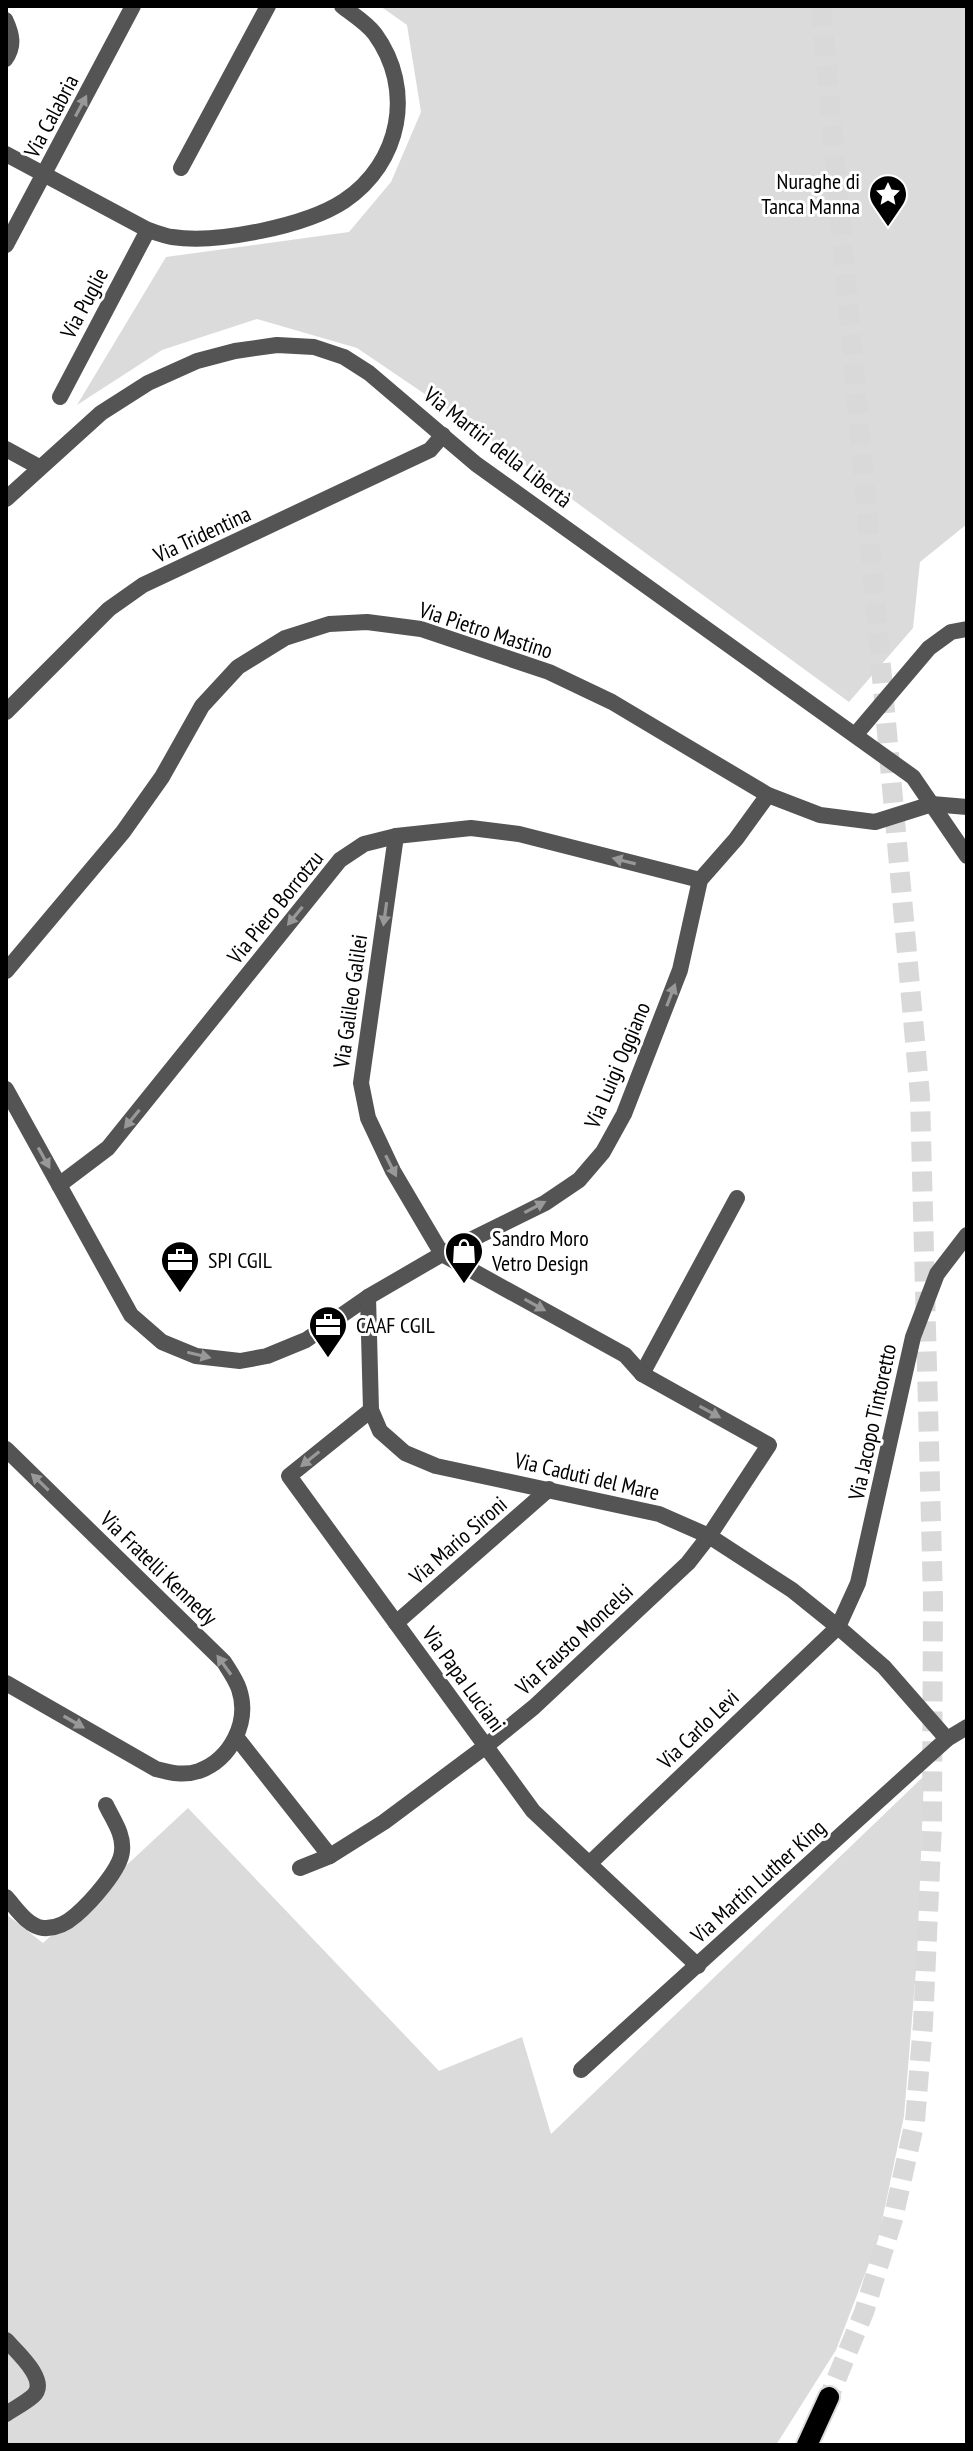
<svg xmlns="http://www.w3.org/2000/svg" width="973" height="2451" viewBox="0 0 973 2451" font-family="'PT Sans Narrow',sans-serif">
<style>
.green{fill:#dbdbdb}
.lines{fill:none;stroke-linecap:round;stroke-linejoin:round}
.primary-tunnel{stroke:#d9d9d9;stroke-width:20;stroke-dasharray:20 10;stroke-linecap:butt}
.primary-casing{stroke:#dbdbdb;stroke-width:24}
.pedestrian{stroke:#545454;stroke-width:14}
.minor{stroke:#545454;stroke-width:16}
.primary{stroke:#000;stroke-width:20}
.oneway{fill:#989898}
.labels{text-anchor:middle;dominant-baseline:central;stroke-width:6;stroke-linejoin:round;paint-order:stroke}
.street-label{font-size:22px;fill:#000;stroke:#fff}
.poi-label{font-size:22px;fill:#000;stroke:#fff;text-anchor:start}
</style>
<rect width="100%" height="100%" fill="#fff"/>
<g class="green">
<path d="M 380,6 L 967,6 L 967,524 L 920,562 L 913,628 L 849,702 L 472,426 L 357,348 L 257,319 L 162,350 L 77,405 L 166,257 L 349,232 L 391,182 L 421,112 L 407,25 Z"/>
<path d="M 924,1776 L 917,1958 L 904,2116 L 878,2240 L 836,2350 L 776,2445 L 6,2445 L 6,1914 L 43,1943 L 188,1808 L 439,2071 L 522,2037 L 551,2134 Z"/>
</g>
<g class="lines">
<path class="primary-tunnel" d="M 821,6 L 920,1096 L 933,1600 L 932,1825 L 923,2024 L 915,2121 L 893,2219 L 864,2312 L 829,2397"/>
<g class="primary-casing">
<path id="primary" d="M 807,2445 L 829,2397"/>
</g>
<path class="pedestrian" d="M 6,19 C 13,34 16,46 6,60"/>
<g class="minor">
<path d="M 6,154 L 148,230 C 155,232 164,236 172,237 C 217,244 306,226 344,201 C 401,163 415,89 375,34 C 367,23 352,14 342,6"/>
<path d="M 181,168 L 268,6"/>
<path d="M 6,245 L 133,6"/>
<path d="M 60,397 L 148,230"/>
<path d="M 6,449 L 39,467"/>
<path d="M 6,499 L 101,413 L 148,383 L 197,361 L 235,351 L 277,345 L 314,347 L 344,357 L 369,373 L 476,464 L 913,777 L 967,856"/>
<path d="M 6,712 L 109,609 L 143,585 L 430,450 L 443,435"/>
<path d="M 856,734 L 929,648 L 951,632 L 967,629"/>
<path d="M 6,971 L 123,832 L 162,777 L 202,706 L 238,667 L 285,638 L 329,624 L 367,622 L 421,629 L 549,672 L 612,702 L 768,795 L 820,815 L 875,822 L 932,804 L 967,807"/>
<path d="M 6,1089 L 131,1315 L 162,1342 L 196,1356 L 240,1361 L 267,1356 L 306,1340 L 368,1297 L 442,1254 L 545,1203 L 579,1180 L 603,1152 L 624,1114 L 680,970 L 700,880 L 736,839 L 768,795"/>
<path d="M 59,1185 L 108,1148 L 340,860 L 364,844 L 396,836 L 471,828 L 519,834 L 700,880"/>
<path d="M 368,1297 L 371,1410 L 380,1431 L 405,1453 L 436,1466 L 659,1514 L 709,1536 L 792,1590 L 838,1627 L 884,1667 L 947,1739"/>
<path d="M 642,1374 L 737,1198"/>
<path d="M 371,1410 L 289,1476 L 533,1811 L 698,1966"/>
<path d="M 6,1449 L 224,1662 C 229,1670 236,1680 239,1689 C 250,1722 231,1759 199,1771 C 184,1776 171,1773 156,1769 L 6,1683"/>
<path d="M 396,1623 L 549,1489"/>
<path d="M 237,1738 L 330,1856"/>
<path d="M 590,1863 L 838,1627 L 858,1583 L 913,1337 L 937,1274 L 967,1235"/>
<path d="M 300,1868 L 330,1856 L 384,1822 L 486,1746 L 534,1707 L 688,1563 L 709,1536 L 769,1445 L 642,1374 L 625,1355 L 442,1254 L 393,1171 L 368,1118 L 361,1083 L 396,836"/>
<path d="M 6,1897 C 16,1908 27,1926 43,1928 C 55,1929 67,1923 76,1915 C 90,1903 121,1869 122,1851 C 124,1834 113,1820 106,1805"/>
<path d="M 581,2070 L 947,1739 L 967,1727"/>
<path d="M 6,2340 C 17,2352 50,2381 33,2396 C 25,2403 15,2408 6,2414"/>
</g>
<use href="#primary" class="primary"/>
</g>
<defs><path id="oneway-solid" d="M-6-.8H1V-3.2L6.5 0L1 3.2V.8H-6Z" transform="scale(2)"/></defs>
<g class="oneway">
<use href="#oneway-solid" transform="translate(81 106) rotate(-62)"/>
<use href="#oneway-solid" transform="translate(624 861) rotate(-166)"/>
<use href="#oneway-solid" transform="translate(385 914) rotate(98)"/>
<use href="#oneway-solid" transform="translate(295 916) rotate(129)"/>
<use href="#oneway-solid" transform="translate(671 995) rotate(-69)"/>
<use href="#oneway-solid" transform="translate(132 1119) rotate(129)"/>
<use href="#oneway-solid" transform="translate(44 1158) rotate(61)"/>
<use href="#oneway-solid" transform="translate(391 1166) rotate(63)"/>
<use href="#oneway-solid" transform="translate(535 1207) rotate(-28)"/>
<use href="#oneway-solid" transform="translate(535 1305) rotate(29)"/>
<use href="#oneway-solid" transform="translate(199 1355) rotate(13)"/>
<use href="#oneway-solid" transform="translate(710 1412) rotate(29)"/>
<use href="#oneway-solid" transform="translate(310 1459) rotate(141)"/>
<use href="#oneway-solid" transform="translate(40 1482) rotate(-136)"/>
<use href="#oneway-solid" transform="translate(224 1665) rotate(-126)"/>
<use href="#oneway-solid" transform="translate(74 1722) rotate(30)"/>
</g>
<defs>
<g id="sight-pin" transform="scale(2)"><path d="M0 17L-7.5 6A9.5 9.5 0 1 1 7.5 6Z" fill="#000" stroke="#fff"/><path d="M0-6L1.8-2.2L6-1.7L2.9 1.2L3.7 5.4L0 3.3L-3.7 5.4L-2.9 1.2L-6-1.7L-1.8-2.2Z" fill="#fff"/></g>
<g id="shop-pin" transform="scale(2)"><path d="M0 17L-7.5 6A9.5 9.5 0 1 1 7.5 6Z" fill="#000" stroke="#fff"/><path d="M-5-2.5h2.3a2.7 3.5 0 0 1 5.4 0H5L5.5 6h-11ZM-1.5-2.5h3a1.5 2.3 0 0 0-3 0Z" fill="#fff"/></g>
<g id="office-pin" transform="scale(2)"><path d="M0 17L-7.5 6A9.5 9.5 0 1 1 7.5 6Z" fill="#000" stroke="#fff"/><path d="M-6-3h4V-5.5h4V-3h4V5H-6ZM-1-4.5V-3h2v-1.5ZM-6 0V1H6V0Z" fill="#fff"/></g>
</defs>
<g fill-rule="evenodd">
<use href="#sight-pin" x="888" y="194"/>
<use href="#shop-pin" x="464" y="1251"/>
<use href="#office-pin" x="180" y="1260"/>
<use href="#office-pin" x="328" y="1325"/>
</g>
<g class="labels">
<g class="street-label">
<text transform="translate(51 116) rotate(-62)">Via Calabria</text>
<text transform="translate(84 303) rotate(-62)">Via Puglie</text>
<text transform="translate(498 447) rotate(38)">Via Martiri della Libertà</text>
<text transform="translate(202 534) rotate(-25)">Via Tridentina</text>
<text transform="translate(486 630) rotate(18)">Via Pietro Mastino</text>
<text transform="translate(275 907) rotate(-51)">Via Piero Borrotzu</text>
<text transform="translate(350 1001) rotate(-82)">Via Galileo Galilei</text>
<text transform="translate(617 1065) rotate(-67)">Via Luigi Oggiano</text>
<text transform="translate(872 1422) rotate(-78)">Via Jacopo Tintoretto</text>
<text transform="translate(587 1476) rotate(13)">Via Caduti del Mare</text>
<text transform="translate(458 1540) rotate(-41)">Via Mario Sironi</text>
<text transform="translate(159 1568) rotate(44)">Via Fratelli Kennedy</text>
<text transform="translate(574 1639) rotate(-43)">Via Fausto Moncelsi</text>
<text transform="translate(464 1679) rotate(54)">Via Papa Luciani</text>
<text transform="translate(698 1729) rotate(-44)">Via Carlo Levi</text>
<text transform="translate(758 1881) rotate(-42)">Via Martin Luther King</text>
</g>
<g class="poi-label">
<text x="860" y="181" text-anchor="end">Nuraghe di<tspan x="860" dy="25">Tanca Manna</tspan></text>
<text x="492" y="1238">Sandro Moro<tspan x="492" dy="25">Vetro Design</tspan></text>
<text x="208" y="1260">SPI CGIL</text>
<text x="356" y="1325">CAAF CGIL</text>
</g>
</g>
<rect width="973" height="2451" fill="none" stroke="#000000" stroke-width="16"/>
</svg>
